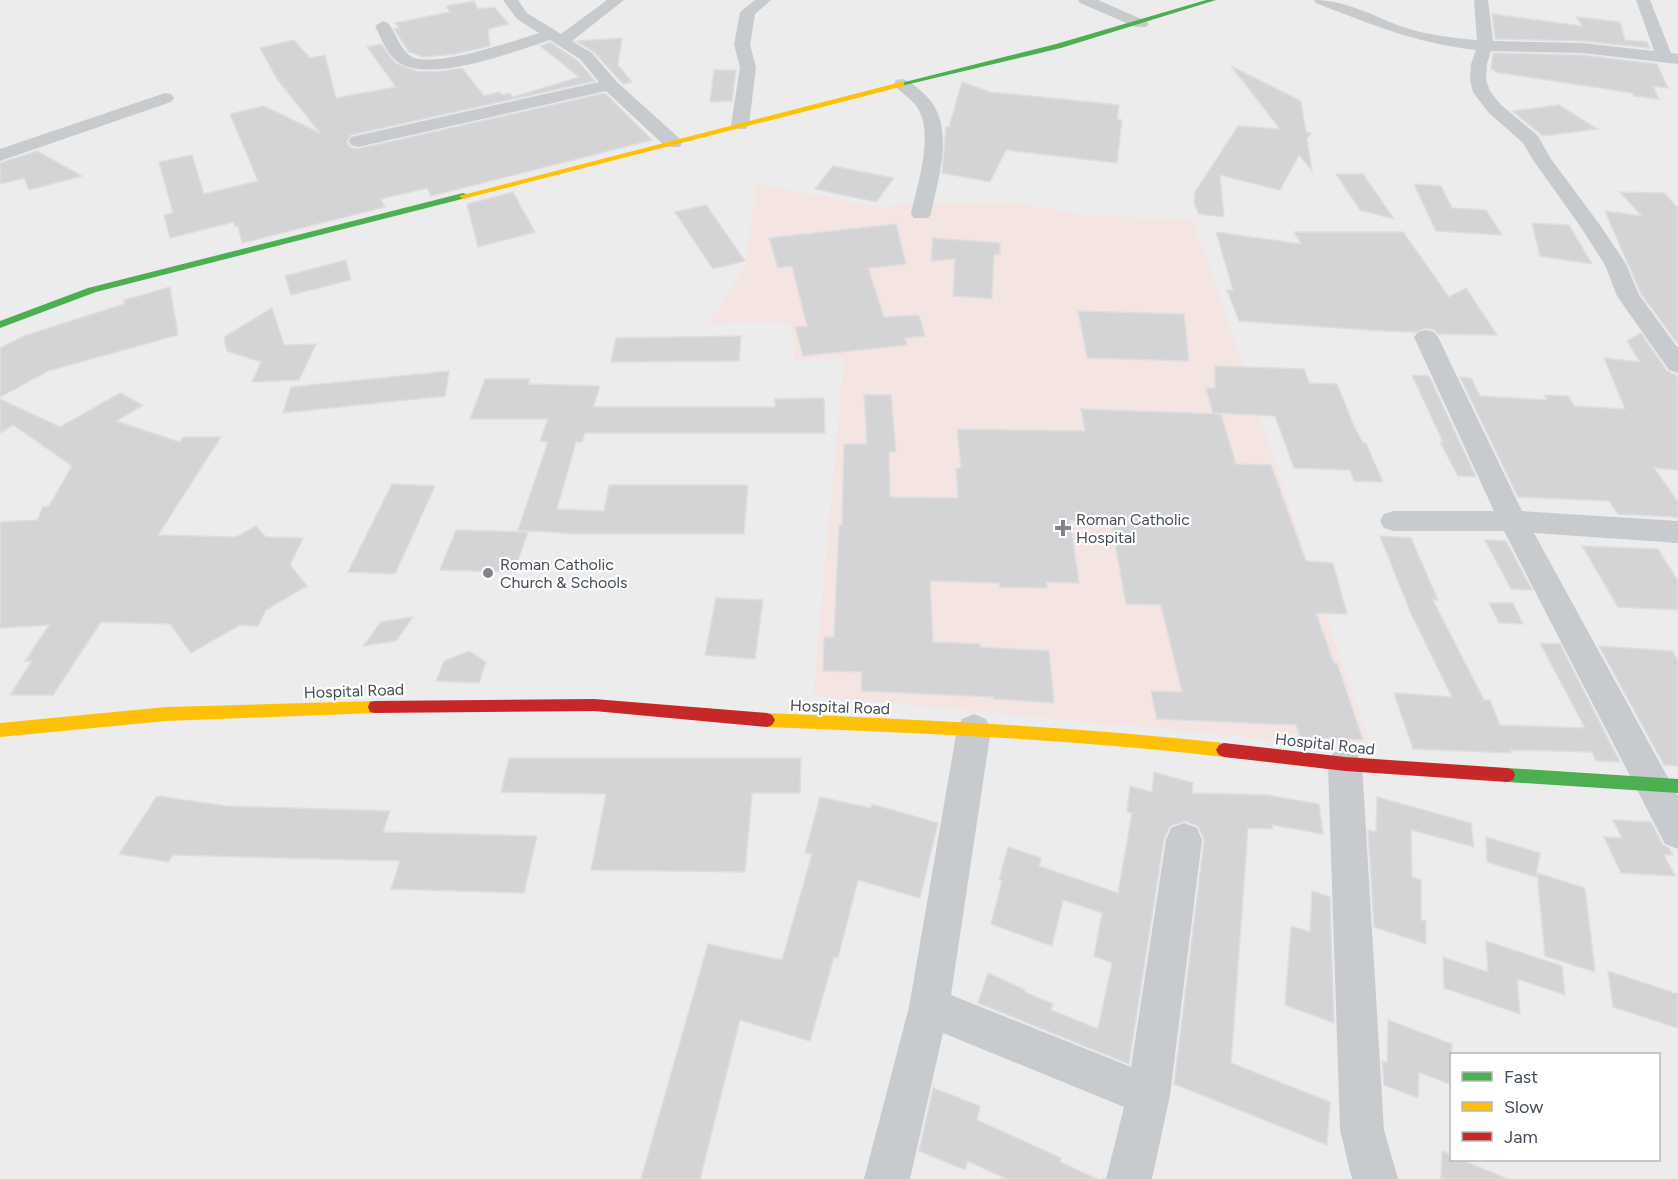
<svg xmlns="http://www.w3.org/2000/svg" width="1678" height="1179" viewBox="0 0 1678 1179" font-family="Figtree,sans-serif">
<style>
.medical{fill:#f4e5e3}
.building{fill:#d4d4d6;stroke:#dededf;stroke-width:1.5}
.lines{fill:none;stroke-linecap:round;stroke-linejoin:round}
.street{fill:#c8cbcd;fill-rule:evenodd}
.fast{fill:#4caf50;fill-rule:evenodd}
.slow{fill:#ffc107;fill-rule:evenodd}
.jam{fill:#c62828;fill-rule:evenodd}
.poi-dot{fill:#80858c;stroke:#fff;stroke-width:2}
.labels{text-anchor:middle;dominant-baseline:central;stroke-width:4.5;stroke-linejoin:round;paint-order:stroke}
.poi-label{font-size:16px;fill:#454e58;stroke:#fff;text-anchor:start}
.street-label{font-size:16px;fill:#454e58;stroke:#fff}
</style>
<rect width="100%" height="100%" fill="#edecec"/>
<path class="medical" d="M 756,184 L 879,207 L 922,203 L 1010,202 L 1091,216 L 1193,219 L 1371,749 L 813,696 L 844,358 L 795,361 L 790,322 L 709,323 L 746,264 Z"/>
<g class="building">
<path d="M 474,1 L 478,9 L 494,7 L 509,24 L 488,29 L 490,46 L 455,54 L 423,57 L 409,52 L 394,29 L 399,28 L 395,23 L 450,12 L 446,6 Z"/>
<path d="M 1492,14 L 1582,26 L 1577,17 L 1620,22 L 1625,40 L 1647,42 L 1650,48 L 1582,41 L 1495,39 Z"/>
<path d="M 622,38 L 618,65 L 632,82 L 623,84 L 594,52 L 576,41 Z"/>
<path d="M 294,40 L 310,58 L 325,55 L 336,98 L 396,87 L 367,47 L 381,44 L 395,63 L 416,71 L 434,72 L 462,68 L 484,96 L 499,92 L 503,95 L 509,93 L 513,97 L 579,77 L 540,46 L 550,42 L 578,61 L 595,81 L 351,135 L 347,142 L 350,147 L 357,149 L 605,93 L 652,140 L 431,196 L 427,188 L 381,199 L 385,207 L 242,243 L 238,226 L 235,227 L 234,222 L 170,238 L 164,215 L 173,213 L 159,162 L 192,155 L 204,194 L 258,181 L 230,114 L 264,106 L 320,133 L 277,79 L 260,48 Z"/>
<path d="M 1493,53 L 1582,55 L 1657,64 L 1668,88 L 1653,86 L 1659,99 L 1634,96 L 1633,93 L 1495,72 L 1495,70 L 1491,69 Z"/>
<path d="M 1231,66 L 1301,101 L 1306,132 L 1311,133 L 1307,139 L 1312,171 L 1299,155 L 1280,190 L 1220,175 L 1224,217 L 1199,214 L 1194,203 L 1195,192 L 1238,126 L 1280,129 Z"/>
<path d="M 714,70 L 736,70 L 732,101 L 710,102 Z"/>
<path d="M 962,82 L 990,92 L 1119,105 L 1117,119 L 1122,120 L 1117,163 L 1006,150 L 990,182 L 942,173 L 946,127 L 949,127 Z"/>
<path d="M 1559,105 L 1597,129 L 1543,136 L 1512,111 Z"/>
<path d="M 37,151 L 82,176 L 29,190 L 24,178 L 0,184 L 0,163 Z"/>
<path d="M 833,166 L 894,178 L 876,202 L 815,189 Z"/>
<path d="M 1336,174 L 1363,174 L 1394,219 L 1360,210 Z"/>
<path d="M 1414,184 L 1441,186 L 1452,208 L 1486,210 L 1502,235 L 1436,231 Z"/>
<path d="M 513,192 L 535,232 L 478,247 L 467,204 Z"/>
<path d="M 1620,192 L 1664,193 L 1678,208 L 1678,344 L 1641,294 L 1605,211 L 1642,216 Z"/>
<path d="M 706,205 L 745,261 L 713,269 L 675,212 Z"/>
<path d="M 1532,223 L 1569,225 L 1592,264 L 1540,256 Z"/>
<path d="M 896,224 L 906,264 L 868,268 L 884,317 L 919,315 L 925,336 L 905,338 L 907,345 L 803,356 L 795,327 L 807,326 L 792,266 L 778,268 L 769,238 Z"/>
<path d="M 1216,232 L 1301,244 L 1294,232 L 1403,232 L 1449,297 L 1466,288 L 1497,335 L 1438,334 L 1435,330 L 1427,328 L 1415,332 L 1383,331 L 1239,321 L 1227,290 L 1233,290 Z"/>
<path d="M 933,238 L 1000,243 L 1000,254 L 994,255 L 992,299 L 953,296 L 955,259 L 931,261 Z"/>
<path d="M 346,260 L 351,280 L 291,295 L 285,276 Z"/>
<path d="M 170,287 L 178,335 L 48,371 L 0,397 L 0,348 L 24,336 L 124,304 L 124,300 Z"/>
<path d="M 272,308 L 284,345 L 316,344 L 299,380 L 252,382 L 261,362 L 227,351 L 224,337 Z"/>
<path d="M 1078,311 L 1184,314 L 1189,361 L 1087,358 Z"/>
<path d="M 1641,333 L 1667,371 L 1676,375 L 1678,378 L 1678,470 L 1654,468 L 1678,502 L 1678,517 L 1618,514 L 1609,501 L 1518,497 L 1460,377 L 1471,378 L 1480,396 L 1547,400 L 1544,395 L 1568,396 L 1574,406 L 1625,409 L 1604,358 L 1640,362 L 1627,341 Z"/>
<path d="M 741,336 L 739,361 L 611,362 L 616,338 Z"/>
<path d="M 1215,366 L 1304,369 L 1309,383 L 1337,384 L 1354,426 L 1363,443 L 1366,443 L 1383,482 L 1354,481 L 1350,470 L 1294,468 L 1275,416 L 1213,413 L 1206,388 L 1215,388 Z"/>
<path d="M 449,371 L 445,396 L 283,413 L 291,387 Z"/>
<path d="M 1412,375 L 1429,376 L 1476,477 L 1458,476 L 1440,442 L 1443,442 Z"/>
<path d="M 485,379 L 530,379 L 528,384 L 600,386 L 593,407 L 775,407 L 775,399 L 824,398 L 825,433 L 585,433 L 582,442 L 576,442 L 557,509 L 604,511 L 609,485 L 748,485 L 744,534 L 578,534 L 518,530 L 548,442 L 540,441 L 548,419 L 470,419 Z"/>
<path d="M 120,393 L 143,405 L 116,421 L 180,442 L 183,437 L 221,437 L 158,535 L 236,537 L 256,526 L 266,537 L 303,538 L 290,565 L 307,586 L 266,610 L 258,626 L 240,625 L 191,653 L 170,624 L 101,622 L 53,695 L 10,695 L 32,661 L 25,661 L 49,625 L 0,628 L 0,522 L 37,520 L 43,507 L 49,506 L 72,466 L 13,425 L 0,433 L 0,399 L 60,427 Z"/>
<path d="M 864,395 L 891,395 L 896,452 L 889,452 L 890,497 L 958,498 L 956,468 L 961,468 L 957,429 L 1085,431 L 1081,409 L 1221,414 L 1236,464 L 1271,465 L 1306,561 L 1333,563 L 1347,614 L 1316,613 L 1334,663 L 1337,663 L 1363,740 L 1300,737 L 1296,725 L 1157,719 L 1151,691 L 1182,692 L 1161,605 L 1126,604 L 1111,521 L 1070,521 L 1079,583 L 1046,582 L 1047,588 L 1000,587 L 999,583 L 930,581 L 933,642 L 980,644 L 980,647 L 1049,651 L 1054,703 L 994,699 L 994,697 L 861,691 L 862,672 L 823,671 L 824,637 L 834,637 L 839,525 L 842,525 L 844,444 L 867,444 Z"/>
<path d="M 392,484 L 435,486 L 395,574 L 348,572 Z"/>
<path d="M 456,530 L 528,532 L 514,572 L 440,570 Z"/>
<path d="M 1380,536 L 1411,538 L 1438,600 L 1433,600 L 1484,700 L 1490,700 L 1500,725 L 1585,728 L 1540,643 L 1560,644 L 1620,762 L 1596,761 L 1592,752 L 1510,750 L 1512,753 L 1413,749 L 1394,693 L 1452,697 L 1412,616 Z"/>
<path d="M 1485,540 L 1506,541 L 1532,590 L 1511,589 Z"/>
<path d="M 1582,546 L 1658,549 L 1678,581 L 1678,610 L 1618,607 Z"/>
<path d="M 716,598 L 763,600 L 755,659 L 705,655 Z"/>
<path d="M 1489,603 L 1513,603 L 1523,624 L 1499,623 Z"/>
<path d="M 413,617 L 396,641 L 363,646 L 381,622 Z"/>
<path d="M 1599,646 L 1672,651 L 1678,661 L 1678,766 L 1664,765 Z"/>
<path d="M 469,651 L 486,662 L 479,683 L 436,681 L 444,661 Z"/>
<path d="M 509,758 L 801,758 L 800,793 L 752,793 L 745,872 L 591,870 L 606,794 L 501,792 Z"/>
<path d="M 1154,772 L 1193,783 L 1192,793 L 1267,795 L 1319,804 L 1323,834 L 1272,825 L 1273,829 L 1248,828 L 1231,1063 L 1330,1102 L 1327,1145 L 1174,1084 L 1204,840 L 1198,826 L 1185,821 L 1170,826 L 1164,839 L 1129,1064 L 978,1003 L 988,973 L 1025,990 L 1025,992 L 1053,1004 L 1051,1010 L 1098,1029 L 1112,963 L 1094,956 L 1102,913 L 1063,900 L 1052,946 L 991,924 L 1002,881 L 999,880 L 1008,847 L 1041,858 L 1039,866 L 1118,893 L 1132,813 L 1127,812 L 1130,786 L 1152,792 Z"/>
<path d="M 157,796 L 227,806 L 390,811 L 383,832 L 537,836 L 524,893 L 391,889 L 400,861 L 173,855 L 168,862 L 119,854 Z"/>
<path d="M 820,797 L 871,808 L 872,804 L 938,823 L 920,898 L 858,880 L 838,958 L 834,957 L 810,1041 L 740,1020 L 700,1179 L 641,1179 L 708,944 L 782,960 L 812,854 L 805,853 Z"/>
<path d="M 1377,797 L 1471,823 L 1474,847 L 1411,830 L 1412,877 L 1421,880 L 1421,920 L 1426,921 L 1426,944 L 1374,927 L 1368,830 L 1376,832 Z"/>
<path d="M 1613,820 L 1651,822 L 1663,845 L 1669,848 L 1673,855 L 1664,855 L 1675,876 L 1621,873 L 1604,837 L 1622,838 Z"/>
<path d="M 1486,837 L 1540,853 L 1536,877 L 1487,862 Z"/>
<path d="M 1537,873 L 1585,888 L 1595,972 L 1545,956 Z"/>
<path d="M 1312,891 L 1330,897 L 1334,1023 L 1285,1005 L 1291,926 L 1310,932 Z"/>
<path d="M 1486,941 L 1562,966 L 1565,995 L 1517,979 L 1520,1014 L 1444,988 L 1443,957 L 1488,972 Z"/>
<path d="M 1608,971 L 1678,994 L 1678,1028 L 1613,1007 Z"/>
<path d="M 1388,1020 L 1452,1044 L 1452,1085 L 1419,1072 L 1418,1098 L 1384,1085 L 1382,1061 L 1387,1063 Z"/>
<path d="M 933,1088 L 980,1106 L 977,1120 L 1061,1158 L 1060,1162 L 1097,1179 L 1006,1179 L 968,1161 L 965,1170 L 919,1151 Z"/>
<path d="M 1442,1151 L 1452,1155 L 1452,1160 L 1462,1160 L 1508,1179 L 1441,1179 Z"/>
</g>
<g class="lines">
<g class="street">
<path d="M 503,0 L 518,0 L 527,13 L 561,34 L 607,0 L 624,0 L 572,41 L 592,53 L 616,81 L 680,139 L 682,143 L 680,147 L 666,147 L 606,91 L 358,147 L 351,145 L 349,141 L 351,137 L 599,82 L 580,59 L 550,40 C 513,52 437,82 401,64 C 388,57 381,38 375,26 L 383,21 L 388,23 C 396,33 400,50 412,57 C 435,68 514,41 539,33 L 517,19 Z"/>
<path d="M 755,0 L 771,0 L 755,14 L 750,45 L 756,67 L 749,125 L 746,129 L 734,129 L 731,125 L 740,67 L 734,45 L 740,12 Z"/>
<path d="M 1078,0 L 1098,0 L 1146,21 L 1149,24 L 1146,27 L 1136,27 L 1080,3 Z"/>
<path d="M 1314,0 C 1346,0 1373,16 1403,27 C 1427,35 1452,38 1477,40 L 1474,0 L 1488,0 L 1493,41 L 1582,43 L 1654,51 L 1636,0 L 1650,0 L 1671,53 L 1678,54 L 1678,64 L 1582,53 L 1491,51 L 1487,64 L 1486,80 L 1490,91 L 1500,104 L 1538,136 L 1551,159 L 1600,225 L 1626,264 L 1639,295 L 1678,348 L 1678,373 L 1669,370 L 1617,296 L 1605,265 L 1580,226 L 1533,160 L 1523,143 L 1488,112 L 1473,92 L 1470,80 L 1471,64 L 1476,50 C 1419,44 1369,24 1316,3 Z"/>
<path d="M 902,79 C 910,81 915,86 921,91 C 958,121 939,175 931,214 L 928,218 L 914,218 L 911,214 C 917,185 935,134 917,107 C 911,98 900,93 894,84 L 896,80 Z"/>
<path d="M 165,93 L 171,94 L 174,98 L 171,102 L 0,161 L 0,149 Z"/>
<path d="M 1426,330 L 1434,332 L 1438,337 L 1522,511 L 1678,521 L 1678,543 L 1534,533 L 1678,796 L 1678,849 L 1665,844 L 1504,531 L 1394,531 L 1384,528 L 1380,521 L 1384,514 L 1394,511 L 1494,511 L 1414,337 L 1418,332 Z"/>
<path d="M 974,714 L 986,719 L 991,729 L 951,995 L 1131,1067 L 1166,840 L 1171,828 L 1184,823 L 1197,828 L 1202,840 L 1170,1095 L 1152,1179 L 1106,1179 L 1124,1107 L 943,1033 L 910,1179 L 864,1179 L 909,1007 L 957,729 L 962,719 Z"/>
<path d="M 1345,748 L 1357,753 L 1362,764 L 1384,1130 L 1398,1179 L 1352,1179 L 1340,1130 L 1328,764 L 1333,753 Z"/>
</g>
<g class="fast">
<path d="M 1206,0 L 1216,0 L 1061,48 L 901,86 L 897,84 L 1056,44 Z"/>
<path d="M 463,193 L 466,194 L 466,198 L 96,292 L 0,328 L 0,321 L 88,288 Z"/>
<path d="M 1507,768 L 1678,779 L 1678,793 L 1507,782 L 1501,780 L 1499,775 L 1501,770 Z"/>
</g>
<g class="slow">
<path d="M 901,82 L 904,82 L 904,86 L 463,199 L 459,196 Z"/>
<path d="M 375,701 L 380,702 L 382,707 L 380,712 L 375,713 L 166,721 L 0,737 L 0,723 L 166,707 Z"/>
<path d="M 767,713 C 920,720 1072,726 1224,743 L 1229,745 L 1232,750 L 1229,755 L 1224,757 C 1072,739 920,733 767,727 L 762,725 L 759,720 L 762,715 Z"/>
</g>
<g class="jam">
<path d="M 594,699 L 767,713 L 772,715 L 775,720 L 772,725 L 767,727 L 594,711 L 375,713 L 370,712 L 368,707 L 370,702 L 375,701 Z"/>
<path d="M 1224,743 L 1345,757 L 1507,768 L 1513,770 L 1515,775 L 1513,780 L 1507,782 L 1345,771 L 1224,757 L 1219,755 L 1216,750 L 1219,745 Z"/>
</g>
</g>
<g class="poi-dot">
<path d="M1060 519h6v6h6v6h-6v6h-6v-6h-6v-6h6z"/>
<circle cx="488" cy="573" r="6"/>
</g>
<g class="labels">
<g class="poi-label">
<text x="1076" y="519">Roman Catholic<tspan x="1076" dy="18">Hospital</tspan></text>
<text x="500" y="564">Roman Catholic<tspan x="500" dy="18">Church &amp; Schools</tspan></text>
</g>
<g class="street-label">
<text transform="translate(354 691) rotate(-2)">Hospital Road</text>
<text transform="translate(840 707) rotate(2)">Hospital Road</text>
<text transform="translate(1325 744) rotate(6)">Hospital Road</text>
</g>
</g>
<rect x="1450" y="1053" width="210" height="108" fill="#ffffff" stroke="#b5b8bc" stroke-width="1.5"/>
<rect x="1462" y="1072" width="30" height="9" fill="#4caf50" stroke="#b5b8bc" stroke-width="1.5"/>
<text x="1504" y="1083" font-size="18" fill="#454e58">Fast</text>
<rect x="1462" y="1102" width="30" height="9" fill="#ffc107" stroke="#b5b8bc" stroke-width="1.5"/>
<text x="1504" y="1113" font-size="18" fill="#454e58">Slow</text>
<rect x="1462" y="1132" width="30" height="9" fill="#c62828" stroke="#b5b8bc" stroke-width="1.5"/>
<text x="1504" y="1143" font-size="18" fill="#454e58">Jam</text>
</svg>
